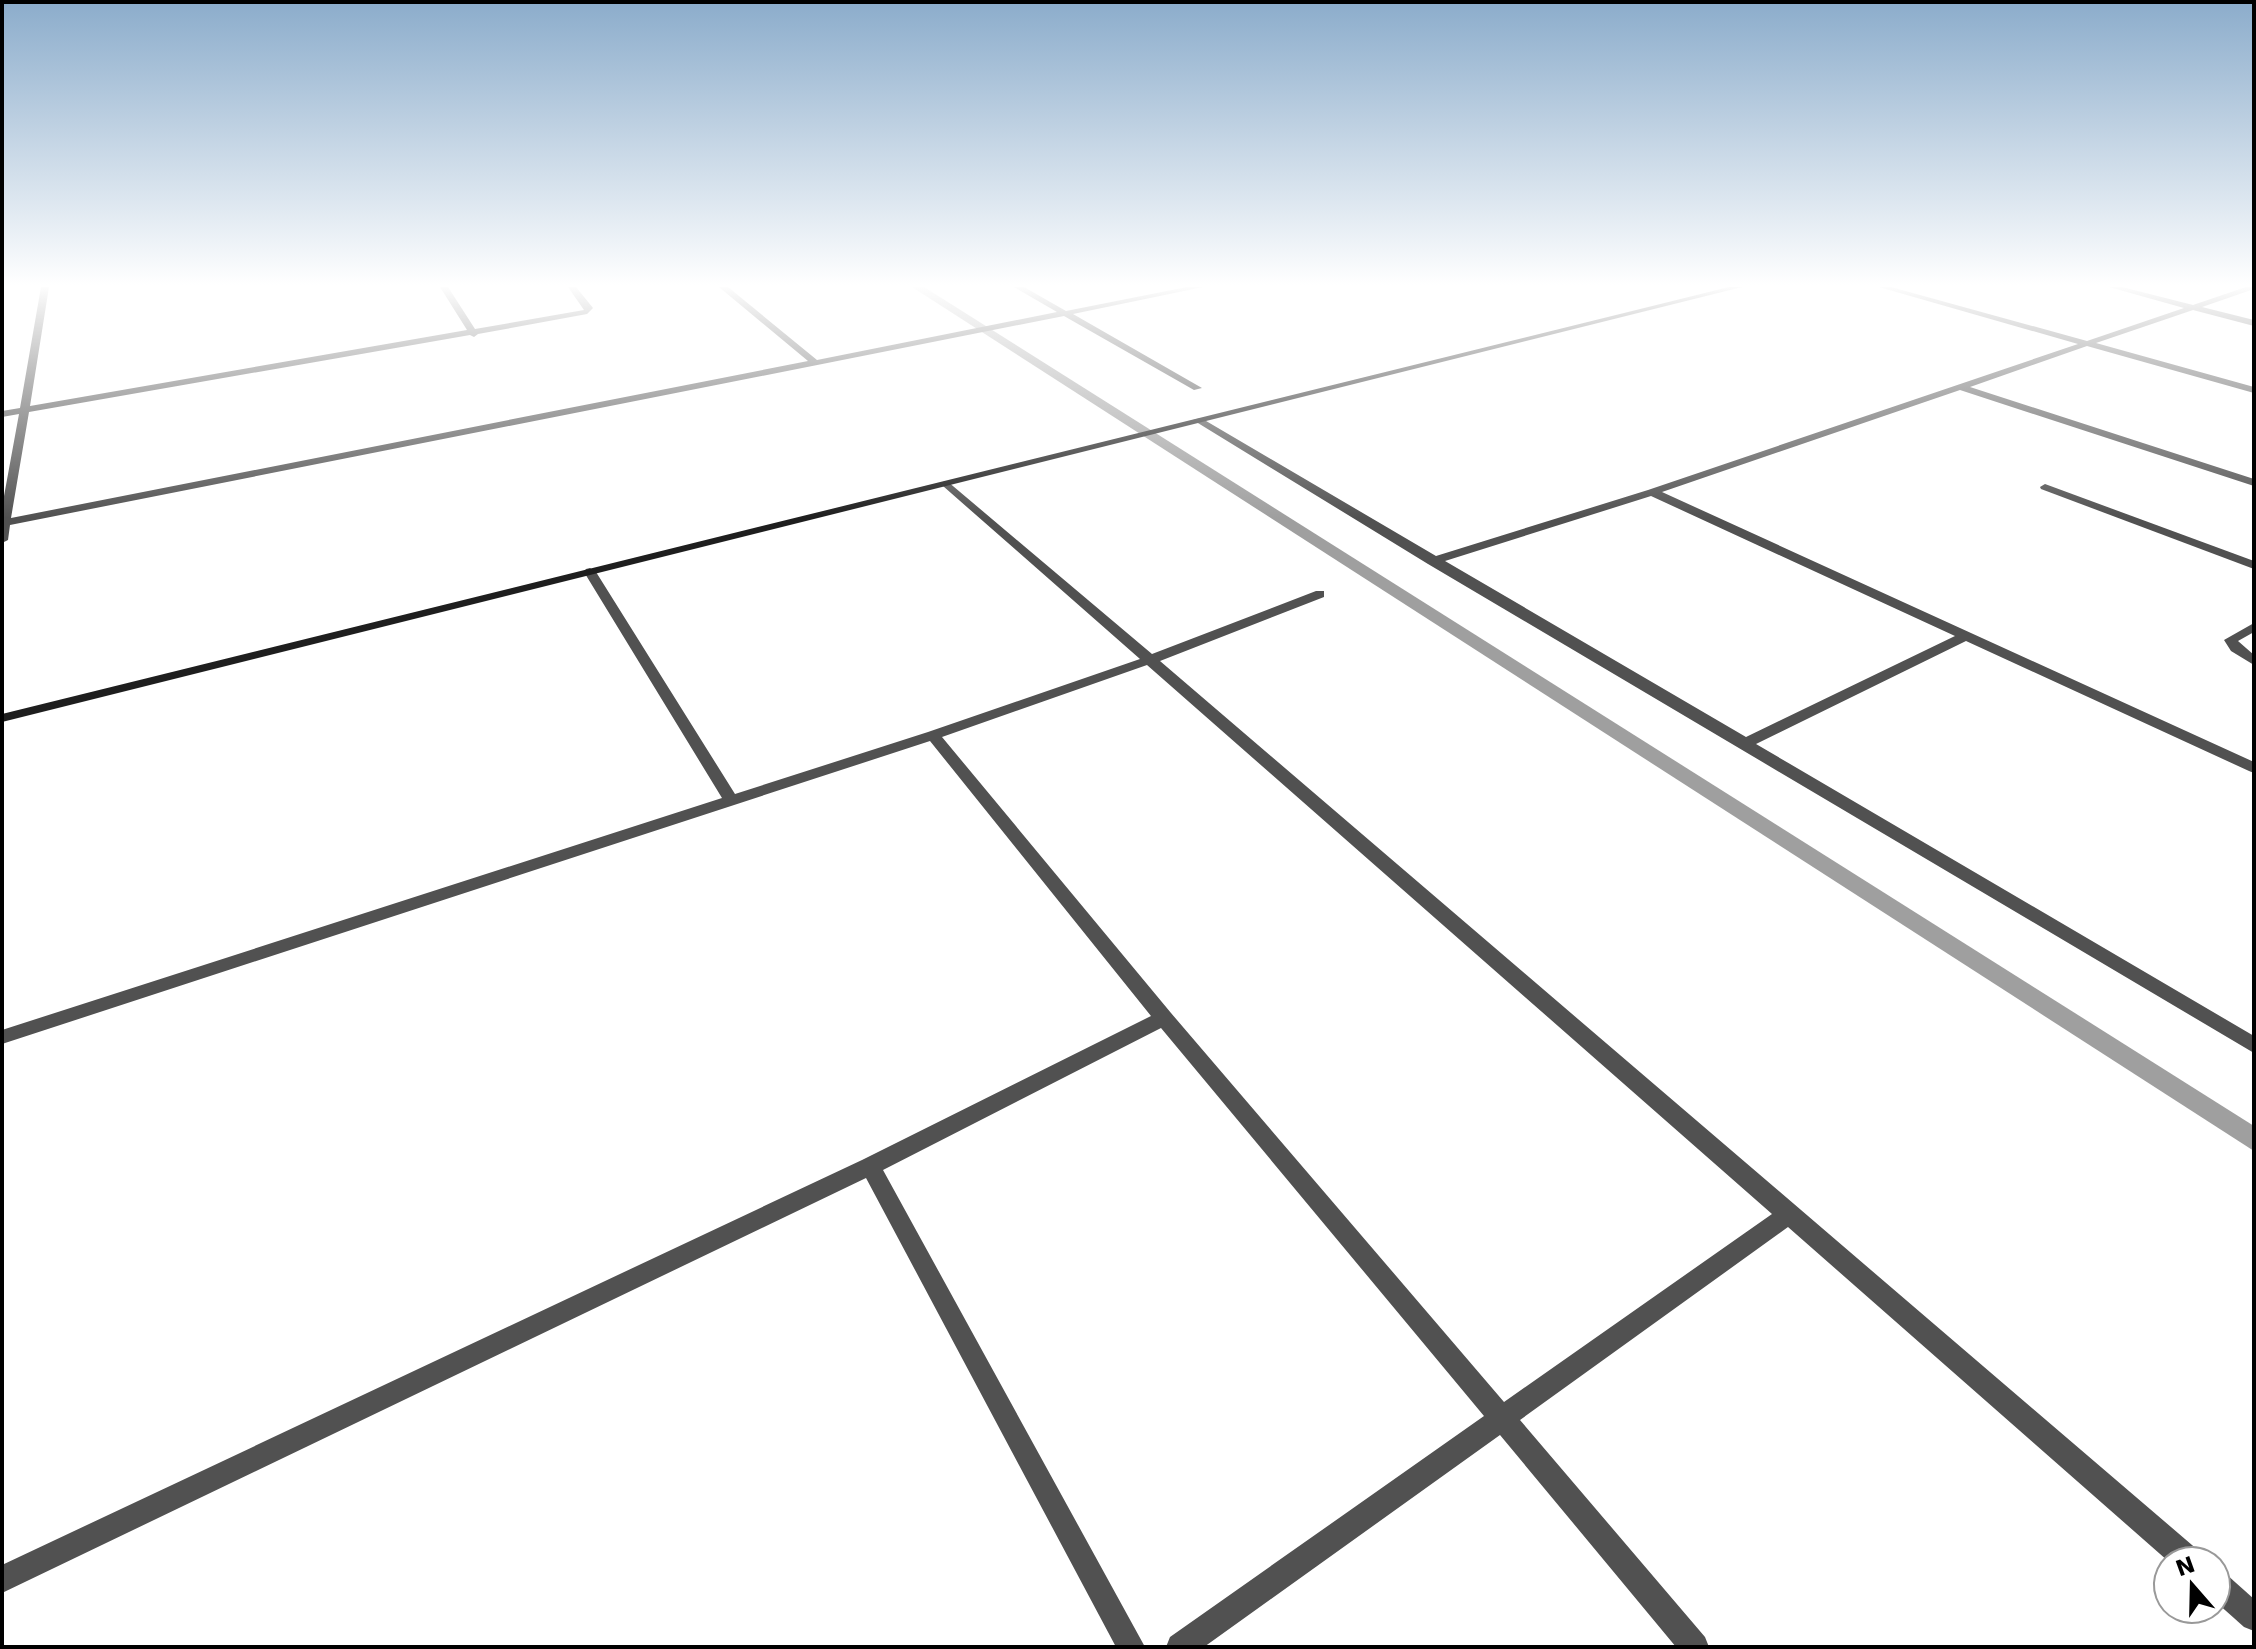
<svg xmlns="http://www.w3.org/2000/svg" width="2256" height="1649" viewBox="0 0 2256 1649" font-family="'DejaVu Sans',sans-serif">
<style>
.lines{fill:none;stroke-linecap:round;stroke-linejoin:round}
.stream{fill:#9f9f9f;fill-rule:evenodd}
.street{fill:#515151;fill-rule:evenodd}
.secondary{fill:#1e1e1e;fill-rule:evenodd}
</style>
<rect width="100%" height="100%" fill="#fff"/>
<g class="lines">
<path class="stream" d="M 912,287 L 924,287 L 2254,1126 L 2254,1151 Z"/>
<g class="street">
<path d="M 41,287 L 49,287 L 30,406 L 467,330 L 440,287 L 448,287 L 475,329 L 584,310 L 568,287 L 576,287 L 593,308 L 587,314 L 478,334 L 474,337 L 470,335 L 29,412 L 11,518 L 808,361 L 719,287 L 728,287 L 817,360 L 1057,312 L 1014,287 L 1024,287 L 1066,311 L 1187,287 L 1203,287 L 1073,314 L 1202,388 L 1194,390 L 1064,316 L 10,525 L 8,540 L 2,543 L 2,507 L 19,414 L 2,417 L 2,411 L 20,408 Z"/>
<path d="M 1879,287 L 1891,287 L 2087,341 L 2184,308 L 2109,287 L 2122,287 L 2193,305 L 2246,287 L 2254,287 L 2254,289 L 2202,307 L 2254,320 L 2254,326 L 2193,310 L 2096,343 L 2254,387 L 2254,393 L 2087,346 L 1970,387 L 2254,479 L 2254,486 L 1960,390 L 1662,492 L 2254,762 L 2254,773 L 2249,771 L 1966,641 L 1756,744 L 2254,1036 L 2254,1053 L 1428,564 L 1193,420 L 1201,418 L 1436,556 L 1648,490 L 2078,344 ZM 1651,496 L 1955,636 L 1746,737 L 1445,561 Z"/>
<path d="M 947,481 L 1152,654 L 1316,591 L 1324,591 L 1324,597 L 1160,661 L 2199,1551 L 2203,1561 L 2168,1561 L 1788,1227 L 1520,1420 L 1705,1637 L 1709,1647 L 1676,1647 L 1500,1435 L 1204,1647 L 1166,1647 L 1170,1637 L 1484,1416 L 1161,1028 L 883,1170 L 1145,1647 L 1116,1647 L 866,1178 L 2,1593 L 2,1565 L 862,1160 L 1151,1016 L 930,741 L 2,1044 L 2,1030 L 722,798 L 584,572 L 586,569 L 590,568 L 596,572 L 735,794 L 928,732 L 1140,659 L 943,486 L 943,482 ZM 1147,665 L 1772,1214 L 1504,1402 L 1171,1013 L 942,737 Z"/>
<path d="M 2045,484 L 2254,561 L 2254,569 L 2041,489 L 2040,487 Z"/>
<path d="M 2254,623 L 2254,632 L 2238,641 L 2254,655 L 2254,665 L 2231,651 L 2224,640 Z"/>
<path d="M 2216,1570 L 2226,1574 L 2254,1599 L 2254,1631 L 2244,1627 L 2216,1602 Z"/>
</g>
<path class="secondary" d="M 1729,287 L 1742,287 L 2,722 L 2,714 Z"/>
</g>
<linearGradient id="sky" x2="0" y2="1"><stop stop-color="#8baccb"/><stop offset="0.55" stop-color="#fff"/><stop offset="1" stop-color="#fff" stop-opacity="0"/></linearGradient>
<rect width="2256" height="518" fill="url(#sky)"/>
<rect width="2256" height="1649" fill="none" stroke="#000000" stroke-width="8"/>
<g transform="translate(2192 1585) rotate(340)"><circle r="38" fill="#ffffff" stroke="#999999" stroke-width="2"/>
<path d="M0-6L14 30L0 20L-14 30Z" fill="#000000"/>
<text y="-12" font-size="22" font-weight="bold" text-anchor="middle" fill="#000000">N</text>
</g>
</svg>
